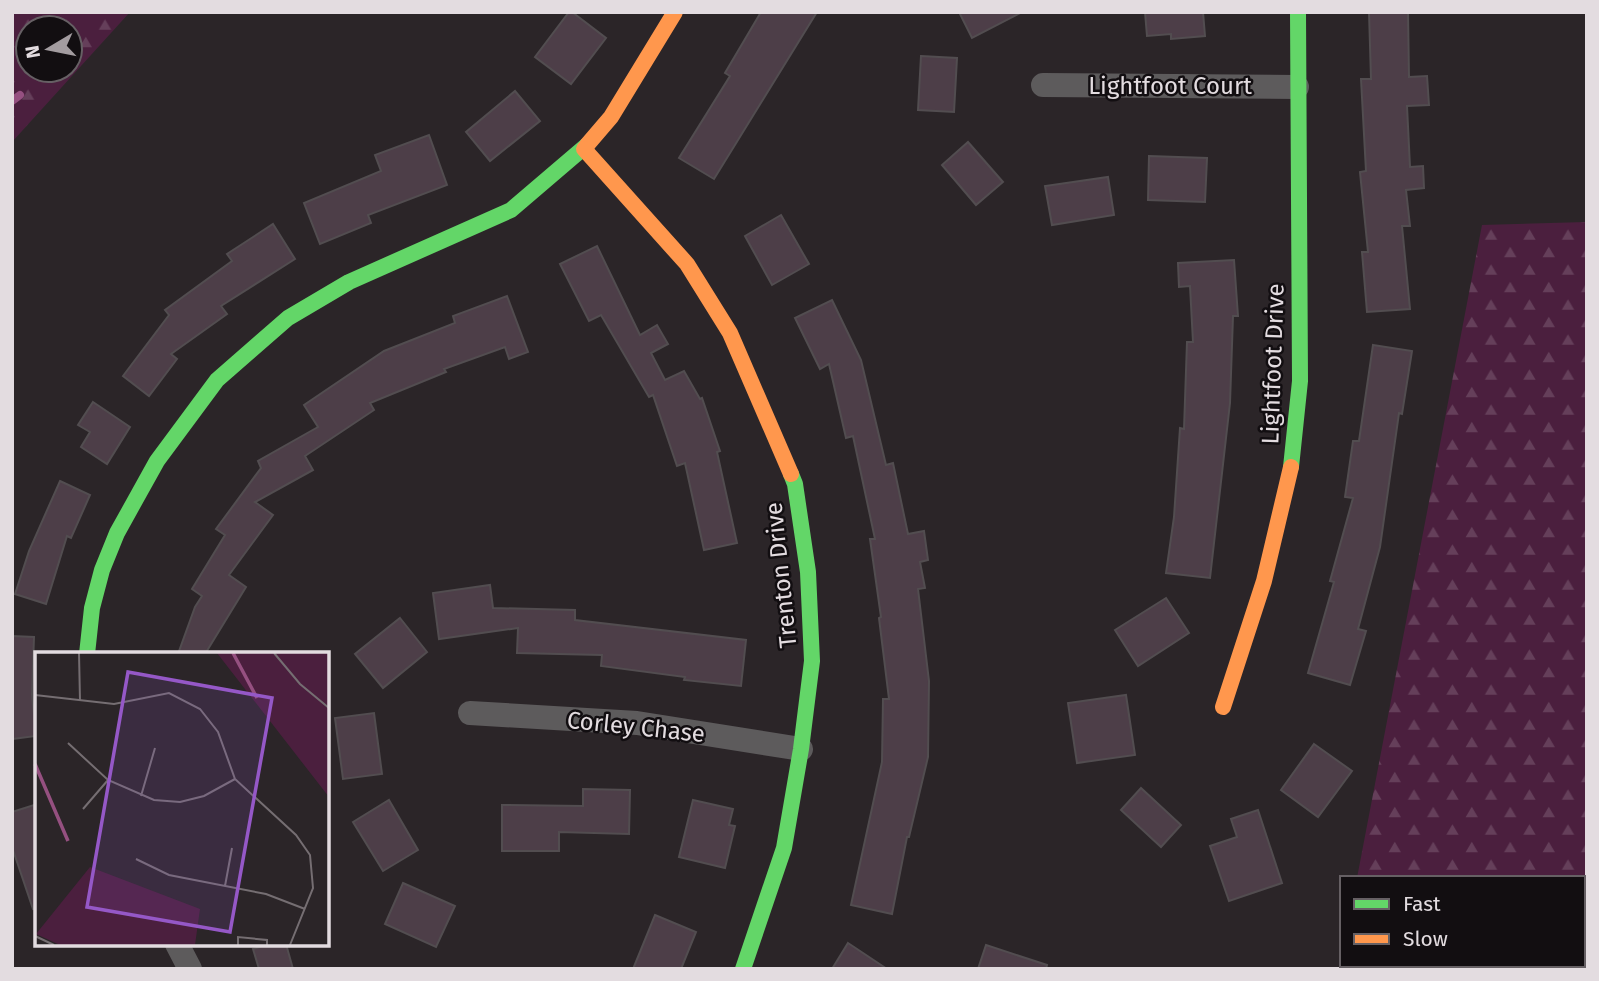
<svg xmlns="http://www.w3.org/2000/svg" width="1599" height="981" viewBox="0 0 1599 981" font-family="'Fira Sans',sans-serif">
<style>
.forest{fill:url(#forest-firs);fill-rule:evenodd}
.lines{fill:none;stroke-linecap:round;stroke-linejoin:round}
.stream{stroke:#955080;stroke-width:8}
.building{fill:#4d3e48;stroke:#524d50;stroke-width:2}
.street{stroke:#5d5b5c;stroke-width:24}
.fast{stroke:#63d668;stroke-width:16}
.slow{stroke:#ff974d;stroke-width:16}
.labels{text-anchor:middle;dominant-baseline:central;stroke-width:5;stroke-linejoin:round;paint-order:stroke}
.street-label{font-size:24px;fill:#e3dce0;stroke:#120e11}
.inset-river{fill:none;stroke:#955080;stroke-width:3.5}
.inset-road{fill:none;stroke:#756e72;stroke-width:2}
.view{fill:#9558c7;fill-opacity:0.15;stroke:#9558c7;stroke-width:3.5}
.inset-edge{fill:none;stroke:#e3dce0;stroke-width:3.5}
</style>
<defs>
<pattern id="forest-firs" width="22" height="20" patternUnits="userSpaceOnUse" patternTransform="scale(1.75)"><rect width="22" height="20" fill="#4b1f3e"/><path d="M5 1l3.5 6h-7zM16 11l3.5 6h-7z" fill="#653f5a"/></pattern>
</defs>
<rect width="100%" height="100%" fill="#2b2528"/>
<g class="forest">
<path d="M 12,12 L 130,12 L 12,142 ZM 28,28 L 70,28 L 70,70 L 28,70 Z"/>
<path d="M 1587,222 L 1587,969 L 1339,969 L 1342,956 L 1342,965 L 1583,965 L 1583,878 L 1357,878 L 1482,225 Z"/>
</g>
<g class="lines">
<path class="stream" d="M 12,101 L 20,95"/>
</g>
<g class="building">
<path d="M 569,12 L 572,12 L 606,38 L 571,84 L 535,57 Z"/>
<path d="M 761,12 L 817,12 L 714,179 L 679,158 L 730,76 L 725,73 Z"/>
<path d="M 959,12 L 1022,12 L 972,38 Z"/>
<path d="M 1145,12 L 1203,12 L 1205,36 L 1171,39 L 1171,34 L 1147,36 Z"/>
<path d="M 1369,12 L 1408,12 L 1409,77 L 1427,76 L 1429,105 L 1407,106 L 1410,167 L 1423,166 L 1424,188 L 1406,190 L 1410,226 L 1402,226 L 1410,309 L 1367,312 L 1362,252 L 1368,252 L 1360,172 L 1366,171 L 1361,79 L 1371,79 Z"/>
<path d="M 921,56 L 957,58 L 954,112 L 918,110 Z"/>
<path d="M 515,91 L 540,121 L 490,161 L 466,132 Z"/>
<path d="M 429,135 L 447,185 L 368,215 L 371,223 L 320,244 L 304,203 L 381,171 L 375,155 Z"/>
<path d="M 968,142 L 1003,182 L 976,205 L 942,165 Z"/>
<path d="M 1149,156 L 1207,158 L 1205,202 L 1148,200 Z"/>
<path d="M 1108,177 L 1114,215 L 1052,225 L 1045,186 Z"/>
<path d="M 781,215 L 809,264 L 772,285 L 745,236 Z"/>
<path d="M 273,224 L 295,259 L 221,306 L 227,314 L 171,354 L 177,359 L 149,396 L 123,376 L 169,315 L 165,310 L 232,261 L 227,254 Z"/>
<path d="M 597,246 L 640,335 L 657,325 L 668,344 L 651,353 L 665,380 L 684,371 L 700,399 L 702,398 L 720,451 L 717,452 L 737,543 L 704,550 L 685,463 L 677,466 L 653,395 L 649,397 L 601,315 L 589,321 L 560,264 Z"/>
<path d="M 1234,260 L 1238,316 L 1233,316 L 1230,403 L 1210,578 L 1166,573 L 1174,517 L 1180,428 L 1184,429 L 1187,342 L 1193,342 L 1190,286 L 1179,287 L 1178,263 Z"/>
<path d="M 507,296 L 528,352 L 509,359 L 505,347 L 444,369 L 446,372 L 370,403 L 374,410 L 305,456 L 313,470 L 255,502 L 273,515 L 229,575 L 246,587 L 205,654 L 178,654 L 195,607 L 202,596 L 192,589 L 225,535 L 216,529 L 261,468 L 258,461 L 318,427 L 304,405 L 384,351 L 455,323 L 453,316 Z"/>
<path d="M 832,300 L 861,360 L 886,465 L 893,463 L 908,534 L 924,531 L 928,560 L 920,562 L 925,588 L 918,589 L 929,681 L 928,757 L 909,837 L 907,837 L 892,914 L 851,905 L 882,762 L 883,699 L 889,699 L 879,618 L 881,617 L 870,539 L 875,539 L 853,436 L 846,438 L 829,364 L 820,369 L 795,318 Z"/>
<path d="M 1373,345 L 1412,351 L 1402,414 L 1399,413 L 1380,547 L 1358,629 L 1366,631 L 1350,685 L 1308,673 L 1334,582 L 1330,581 L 1353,498 L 1345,497 L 1353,441 L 1359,441 Z"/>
<path d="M 93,402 L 130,427 L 107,464 L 81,447 L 90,432 L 78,425 Z"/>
<path d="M 60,481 L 90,495 L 71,538 L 67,536 L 46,604 L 15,594 L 29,551 Z"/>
<path d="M 490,585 L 493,608 L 575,610 L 575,620 L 746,640 L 741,686 L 684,680 L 685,677 L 601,666 L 602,655 L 517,653 L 518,628 L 439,639 L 433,593 Z"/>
<path d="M 1166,598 L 1189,633 L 1138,666 L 1115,630 Z"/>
<path d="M 400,618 L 427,652 L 383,688 L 355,654 Z"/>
<path d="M 12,636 L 34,637 L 32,695 L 36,736 L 12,739 Z"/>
<path d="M 1126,695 L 1135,755 L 1077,763 L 1068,703 Z"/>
<path d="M 374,713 L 382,774 L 343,779 L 335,718 Z"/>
<path d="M 1314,744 L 1352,771 L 1318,817 L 1281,790 Z"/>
<path d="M 1141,788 L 1181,825 L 1161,847 L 1121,810 Z"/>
<path d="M 583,789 L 630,790 L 629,834 L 559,832 L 559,851 L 502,851 L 502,805 L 583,806 Z"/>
<path d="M 389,800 L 418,850 L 383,871 L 353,822 Z"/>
<path d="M 693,800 L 733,809 L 729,825 L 735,826 L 725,868 L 679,857 Z"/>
<path d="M 37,804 L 37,908 L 33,909 L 12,847 L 12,812 Z"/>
<path d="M 1258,810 L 1282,883 L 1229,901 L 1210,846 L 1237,837 L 1231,819 Z"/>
<path d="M 403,883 L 455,906 L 436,947 L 385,924 Z"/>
<path d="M 655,915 L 696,932 L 681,969 L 633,969 Z"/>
<path d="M 848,943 L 887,969 L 832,969 Z"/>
<path d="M 269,944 L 286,944 L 293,969 L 259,969 L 253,949 Z"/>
<path d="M 986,945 L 1047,965 L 1046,969 L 978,969 Z"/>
</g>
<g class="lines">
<g class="street">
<path d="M 1043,85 L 1297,87"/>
<path d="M 470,713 L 637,723 L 801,749"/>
<path d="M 177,944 L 190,969"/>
</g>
<g class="fast">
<path d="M 1291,467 L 1300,381 L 1298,12"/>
<path d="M 87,654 L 92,608 L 102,570 L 117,533 L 157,461 L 217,380 L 288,318 L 349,282 L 511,210 L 587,145"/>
<path d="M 743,969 L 784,848 L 801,749 L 812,661 L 808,572 L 795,484 L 791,474"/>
</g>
<g class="slow">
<path d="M 587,145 L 611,117 L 675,12"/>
<path d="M 584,149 L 687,264 L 730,333 L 791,474"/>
<path d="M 1223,707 L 1264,581 L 1291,467"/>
</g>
</g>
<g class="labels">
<g class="street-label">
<text x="1170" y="86">Lightfoot Court</text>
<text transform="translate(1273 364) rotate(-88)">Lightfoot Drive</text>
<text transform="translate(781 575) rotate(-96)">Trenton Drive</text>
<text transform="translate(636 727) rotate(6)">Corley Chase</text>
</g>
</g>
<g transform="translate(35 652)">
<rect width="294" height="294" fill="#2b2528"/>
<path d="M 182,1 L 294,1 L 294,145 ZM 55,215 L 165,257 L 160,293 L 25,293 L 1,282 Z" fill="#4b1f3e"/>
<path class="inset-river" d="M 198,1 L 222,46M 0,112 L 33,189"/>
<path class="inset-road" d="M 44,1 L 45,49M 239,1 L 265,32 L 294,56M 0,43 L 79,52 L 134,41 L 165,57 L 183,80 L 200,127 L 261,183 L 275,203 L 278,236 L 255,293M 33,91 L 73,128 L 119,148 L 145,150 L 169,144 L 200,127M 106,144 L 120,96M 48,157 L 73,128M 101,207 L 134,223 L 231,242 L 270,257M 190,234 L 197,196M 0,284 L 19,293M 203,293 L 203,285 L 232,288 L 232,293"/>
<path class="view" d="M 93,20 L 237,46 L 195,280 L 52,255 Z"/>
<rect width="294" height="294" class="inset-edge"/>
</g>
<rect width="1599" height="981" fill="none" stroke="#e3dce0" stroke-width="28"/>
<rect x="1340" y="876" width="245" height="91" fill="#120e11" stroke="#666064" stroke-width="2"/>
<rect x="1354" y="899" width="35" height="10" fill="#63d668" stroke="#666064" stroke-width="2"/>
<text x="1403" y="911" font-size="21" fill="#e3dce0">Fast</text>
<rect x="1354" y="934" width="35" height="10" fill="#ff974d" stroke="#666064" stroke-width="2"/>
<text x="1403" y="946" font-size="21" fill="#e3dce0">Slow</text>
<g transform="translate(49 49) rotate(260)"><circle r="33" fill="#120e11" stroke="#666064" stroke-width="2"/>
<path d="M0-5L12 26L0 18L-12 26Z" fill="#a39ca0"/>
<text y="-10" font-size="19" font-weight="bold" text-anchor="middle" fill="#e3dce0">N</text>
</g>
</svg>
